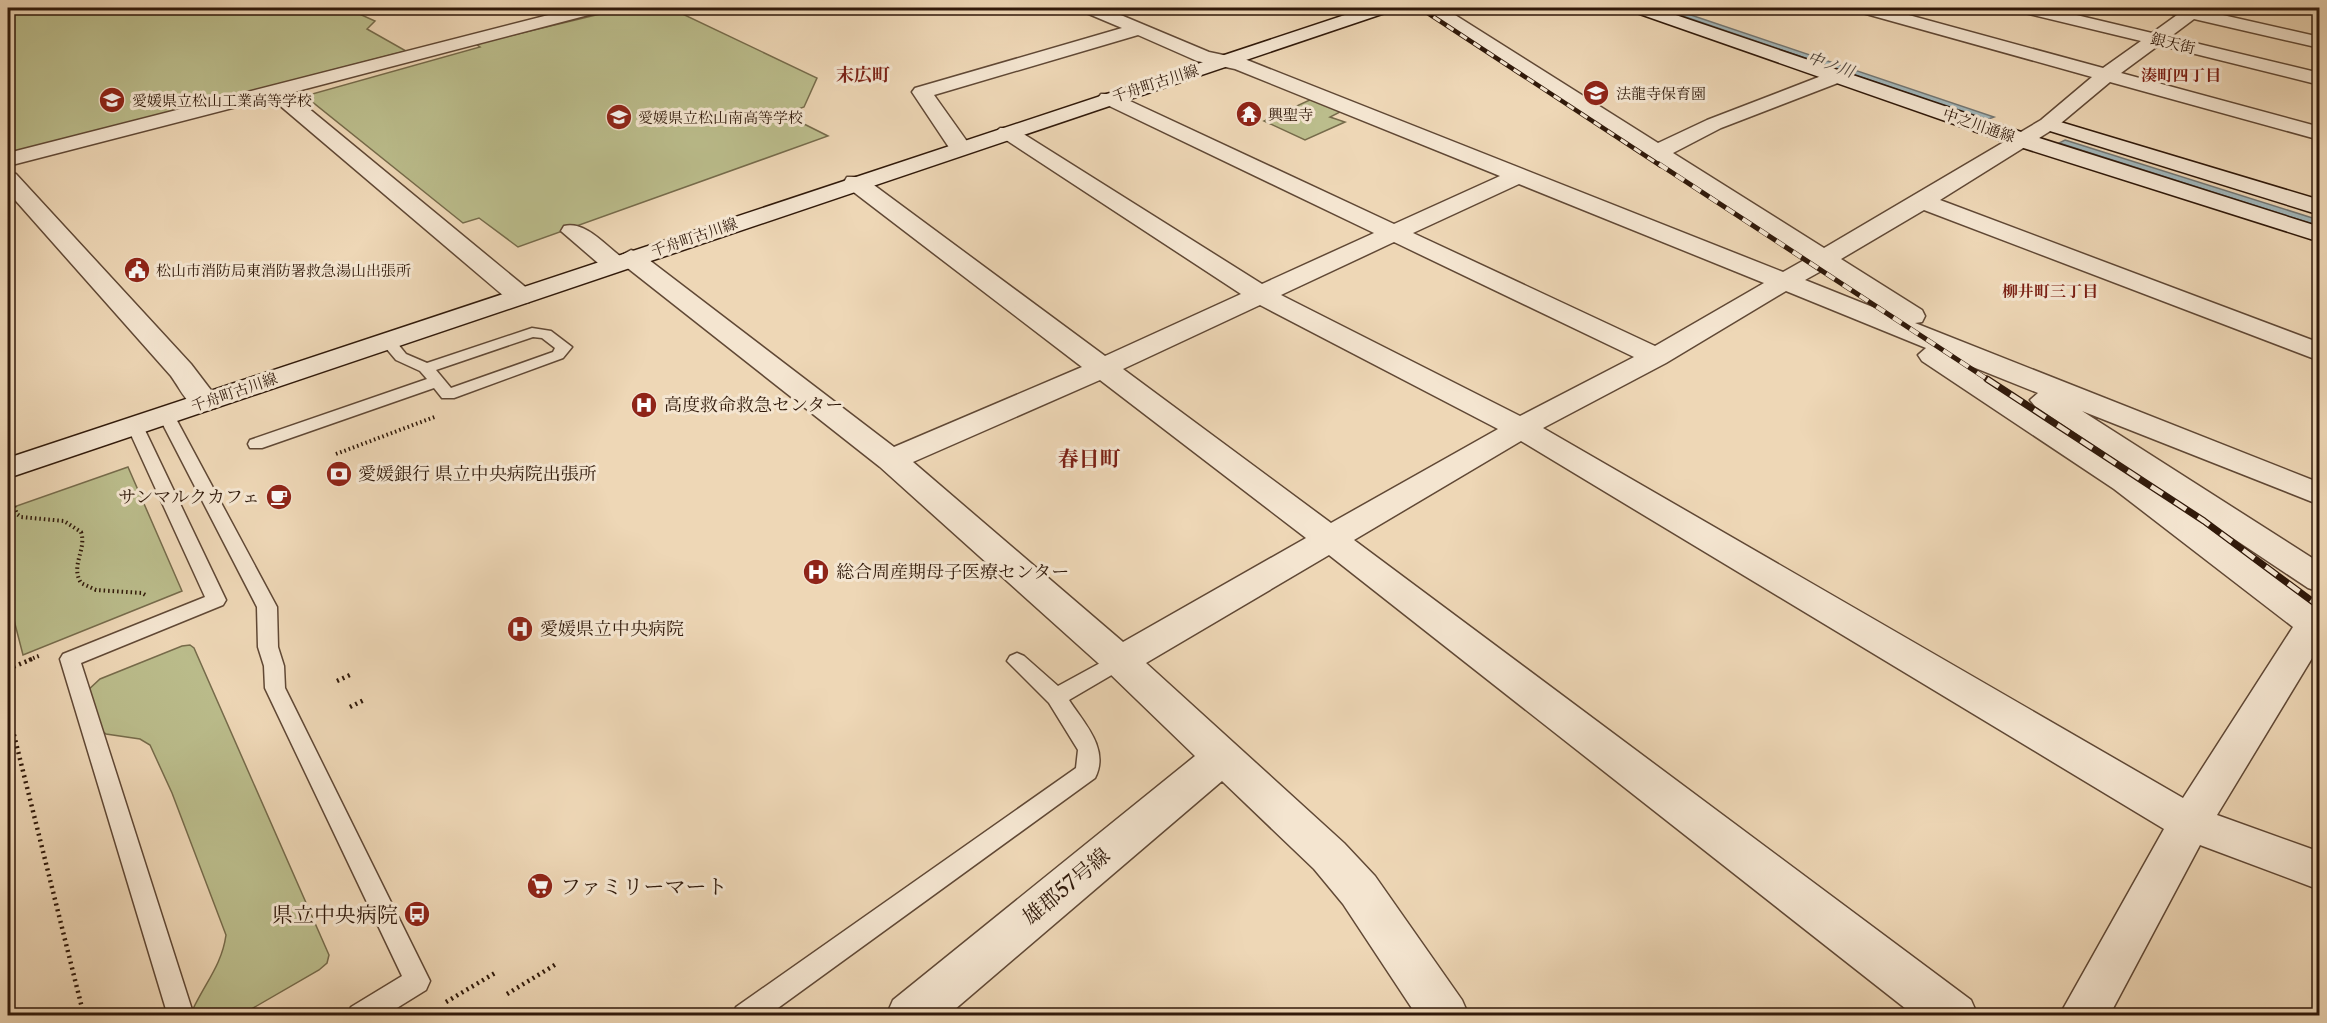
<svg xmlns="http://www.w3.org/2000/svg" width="2327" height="1023" viewBox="0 0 2327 1023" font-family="'Libre Caslon Text','Noto Serif JP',serif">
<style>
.green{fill:#bbbd8c;stroke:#766b4b;stroke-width:1.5}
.water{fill:#a0b6ba;stroke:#737774;stroke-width:1.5}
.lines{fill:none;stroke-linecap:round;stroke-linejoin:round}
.lane-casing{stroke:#604835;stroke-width:3}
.street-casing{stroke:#604835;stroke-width:3}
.secondary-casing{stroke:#30190a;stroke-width:3}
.path-far1{stroke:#30190a;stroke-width:4;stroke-dasharray:1.5 3;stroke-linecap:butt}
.path{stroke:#30190a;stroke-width:4.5;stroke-dasharray:2 4;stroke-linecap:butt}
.lane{fill:#f4e5d0;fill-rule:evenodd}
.street{fill:#f4e5d0;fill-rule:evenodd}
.secondary{fill:#f4e5d0;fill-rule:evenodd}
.rail-far2-casing{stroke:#30190a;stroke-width:4.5}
.rail-far1-casing{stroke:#30190a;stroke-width:5}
.rail-casing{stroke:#30190a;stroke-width:7}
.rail-far2{stroke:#f4e5d0;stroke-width:3;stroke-dasharray:8;stroke-linecap:butt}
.rail-far1{stroke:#f4e5d0;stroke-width:4;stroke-dasharray:10;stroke-linecap:butt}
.rail{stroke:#f4e5d0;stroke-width:4.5;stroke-dasharray:14;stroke-linecap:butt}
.labels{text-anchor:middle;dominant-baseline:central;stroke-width:6;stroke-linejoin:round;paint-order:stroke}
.far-street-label{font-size:15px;fill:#30190a;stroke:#f4e5d0}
.far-poi-label{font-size:15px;fill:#30190a;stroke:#f4e5d0;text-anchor:start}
.far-water-label{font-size:16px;font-style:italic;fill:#52483f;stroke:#f4e5d0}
.far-neighbourhood-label{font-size:16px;font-weight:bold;fill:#7a1f14;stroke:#f4e5d0}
.far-quarter-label{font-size:18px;font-weight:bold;fill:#7a1f14;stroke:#f4e5d0}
.poi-label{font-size:18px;fill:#30190a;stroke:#f4e5d0;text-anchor:start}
.quarter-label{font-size:21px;font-weight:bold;fill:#7a1f14;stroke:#f4e5d0}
.near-poi-label{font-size:21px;fill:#30190a;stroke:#f4e5d0;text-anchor:start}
.near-street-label{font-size:21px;fill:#30190a;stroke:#f4e5d0}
</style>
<rect width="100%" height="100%" fill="#eed7b6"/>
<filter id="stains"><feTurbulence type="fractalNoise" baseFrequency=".00333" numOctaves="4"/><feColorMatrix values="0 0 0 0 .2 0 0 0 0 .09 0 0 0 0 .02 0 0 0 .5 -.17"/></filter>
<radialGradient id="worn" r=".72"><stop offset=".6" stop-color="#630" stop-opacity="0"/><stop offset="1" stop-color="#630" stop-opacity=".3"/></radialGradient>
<g class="green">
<path d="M 8,8 L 346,8 L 375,21 L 367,29 L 406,51 L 11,153 L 8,149 Z"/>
<path d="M 625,8 L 670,8 L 817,78 L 804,107 L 784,114 L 828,136 L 518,247 L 479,218 L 463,223 L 305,96 L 480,47 L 476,44 Z"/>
<path d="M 1314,98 L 1346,109 L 1330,117 L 1345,122 L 1305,140 L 1264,121 Z"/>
<path d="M 128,467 L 182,591 L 23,655 L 8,597 L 8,509 Z"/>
<path d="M 190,645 L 194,648 L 329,955 L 327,963 L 319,970 L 241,1015 L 195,1015 L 193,1009 C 206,982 222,964 226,935 L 172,793 L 150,745 L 140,739 L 106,734 L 98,729 L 86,692 L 100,679 L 182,646 Z"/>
</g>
<g class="water">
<path d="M 1676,10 L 1994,117 L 1986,120 L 1668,11 Z"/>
<path d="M 2065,140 L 2319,220 L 2319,226 L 2059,143 Z"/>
</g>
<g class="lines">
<g class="lane-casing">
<g id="lane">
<path d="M 532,328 L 551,331 L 572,347 L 563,358 L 454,398 L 442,398 L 434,388 L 262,448 L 250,448 L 248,444 L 250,440 L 427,379 L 420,371 L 396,360 L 380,341 L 383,338 L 393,338 L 406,354 L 427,363 ZM 533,337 L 542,338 L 555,348 L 553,352 L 451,388 L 436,370 Z"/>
<path d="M 166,410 L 174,415 L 277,607 L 278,647 L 284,666 L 285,688 L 430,981 L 426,990 L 384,1016 L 347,1016 L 351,1007 L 402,976 L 265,688 L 264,666 L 258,647 L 257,607 L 158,415 Z"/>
<path d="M 135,421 L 143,426 L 226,600 L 223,605 L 81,663 L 194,1016 L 168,1016 L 60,659 L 63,654 L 205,597 L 127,426 Z"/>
<path d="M 1017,653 L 1024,656 L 1058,686 L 1113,656 L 1120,653 L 1127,656 L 1130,661 L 1127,666 L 1069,700 C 1084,723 1110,749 1095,778 L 767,1016 L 732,1016 L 736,1007 L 1076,768 L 1078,750 L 1049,703 L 1007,661 L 1010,656 Z"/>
</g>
</g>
<g class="street-casing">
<g id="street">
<path d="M 576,8 L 603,8 L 600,12 L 290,93 L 529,290 L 533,296 L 529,302 L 520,304 L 511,302 L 271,98 L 8,166 L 8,153 Z"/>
<path d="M 1081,8 L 1104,8 L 1209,52 L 1247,60 L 1783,272 L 1806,259 L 1427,12 L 1425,8 L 1444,8 L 1658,143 L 1707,120 L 1829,73 L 1843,73 L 1846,77 L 1843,81 L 1721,128 L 1673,153 L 1824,248 L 2041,120 L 2092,77 L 1859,12 L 1857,8 L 1883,8 L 2103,68 L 2141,41 L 2021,12 L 2019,8 L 2047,8 L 2152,33 L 2177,15 L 2168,13 L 2166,8 L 2206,8 L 2205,11 L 2320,37 L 2320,48 L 2194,19 L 2170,37 L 2320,73 L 2320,85 L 2159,45 L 2121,73 L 2320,127 L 2320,140 L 2110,82 L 2055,128 L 1940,200 L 2320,343 L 2320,361 L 1924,210 L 1841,259 L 1922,310 L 1925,316 L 1922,322 L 1915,323 L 2320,483 L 2320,505 L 2082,411 L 2320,563 L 2320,592 L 2308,588 L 2035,406 L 2030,400 L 2038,393 L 1963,363 L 2136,475 L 2312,604 L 2320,601 L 2320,645 L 2217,815 L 2320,852 L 2320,890 L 2200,845 L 2109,1016 L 2059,1016 L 2164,829 L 1521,441 L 1354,540 L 1971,1000 L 1978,1016 L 1915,1016 L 1329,555 L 1146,663 L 1344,843 L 1375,876 L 1462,1000 L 1469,1016 L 1417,1016 L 1343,904 L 1314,869 L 1222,781 L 947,1016 L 886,1016 L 893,1000 L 1195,756 L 1107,671 L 880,467 L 625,266 L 614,272 L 605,269 L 561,231 L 564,226 C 585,221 604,244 620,256 L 631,250 L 640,253 L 894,447 L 1082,367 L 847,187 L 844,182 L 847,177 L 863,177 L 1105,356 L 1241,294 L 1000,136 L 996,132 L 1000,128 L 1014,128 L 1262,284 L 1374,233 L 1101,102 L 1098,98 L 1101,94 L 1115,94 L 1394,224 L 1500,176 L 1235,69 L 1197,61 L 1138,35 L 934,95 L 971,147 L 968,152 L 952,152 L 912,92 L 915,88 L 1122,28 L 1084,12 ZM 1519,184 L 1764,283 L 1655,346 L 1413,233 ZM 1394,242 L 1634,357 L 1520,416 L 1281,295 ZM 1823,270 L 1890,314 L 1805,280 ZM 1786,291 L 1926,348 L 1918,355 L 1922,361 L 2114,489 L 2293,627 L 2183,798 L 1543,428 L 1666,363 ZM 1260,305 L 1498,429 L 1331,523 L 1123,369 ZM 1100,380 L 1306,538 L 1123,642 L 913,462 Z"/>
<path d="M 8,172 L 16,174 L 191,364 L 220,402 L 215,408 C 190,415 184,394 171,376 L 8,192 Z"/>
</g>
</g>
<g class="secondary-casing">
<g id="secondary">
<path d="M 1366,8 L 1391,8 L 1388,12 L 8,478 L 8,458 Z"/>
<path d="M 1632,8 L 1655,8 L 2030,135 L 2320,227 L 2320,242 L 2014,145 L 1634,12 Z"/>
<path d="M 2057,121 L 2320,200 L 2320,215 L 2050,131 L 2046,127 L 2050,123 Z"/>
</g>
</g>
<g class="path-far1">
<path d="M 336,454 L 437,416"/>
<path d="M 11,498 L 17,514 L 21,517 L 64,521 L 81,532 C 87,550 70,565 81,583 L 96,590 L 142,593 L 147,596"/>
<path d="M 29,660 L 41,655"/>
</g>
<g class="path">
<path d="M 8,669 L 32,659"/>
<path d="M 337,681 L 352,674"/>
<path d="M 350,707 L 366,699"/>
<path d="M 11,723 L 84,1016"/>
<path d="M 507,994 L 558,963"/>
<path d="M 446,1002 L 495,973"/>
</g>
<use href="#lane" class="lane"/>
<use href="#street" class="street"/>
<use href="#secondary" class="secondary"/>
<g class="rail-far2-casing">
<path id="rail-far2" d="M 1420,8 L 1661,166"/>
</g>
<g class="rail-far1-casing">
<path id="rail-far1" d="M 1659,164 L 1990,381"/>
</g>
<g class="rail-casing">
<path id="rail" d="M 1987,379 L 2204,521 L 2320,607"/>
</g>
<use href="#rail-far2" class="rail-far2"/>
<use href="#rail-far1" class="rail-far1"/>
<use href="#rail" class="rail"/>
</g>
<defs>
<g id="school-disc" transform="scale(1.35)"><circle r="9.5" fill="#8f2418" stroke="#f4e5d0"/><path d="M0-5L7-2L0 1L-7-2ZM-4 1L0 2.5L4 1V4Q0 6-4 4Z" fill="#fff"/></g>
<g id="temple-disc" transform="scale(1.35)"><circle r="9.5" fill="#8f2418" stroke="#f4e5d0"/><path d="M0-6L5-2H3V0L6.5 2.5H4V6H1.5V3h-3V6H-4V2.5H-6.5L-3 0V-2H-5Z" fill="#fff"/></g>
<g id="civic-disc" transform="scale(1.35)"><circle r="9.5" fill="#8f2418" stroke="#f4e5d0"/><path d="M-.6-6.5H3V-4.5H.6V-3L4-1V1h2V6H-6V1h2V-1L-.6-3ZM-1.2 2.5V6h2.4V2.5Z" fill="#fff"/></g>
<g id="hospital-disc" transform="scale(1.35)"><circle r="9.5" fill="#8f2418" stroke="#f4e5d0"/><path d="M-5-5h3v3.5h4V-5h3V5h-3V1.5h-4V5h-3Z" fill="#fff"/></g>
<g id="bank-disc" transform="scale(1.35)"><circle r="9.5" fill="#8f2418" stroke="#f4e5d0"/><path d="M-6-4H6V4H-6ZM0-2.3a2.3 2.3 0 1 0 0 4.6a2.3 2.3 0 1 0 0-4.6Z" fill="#fff"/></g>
<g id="cafe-disc" transform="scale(1.35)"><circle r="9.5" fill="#8f2418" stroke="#f4e5d0"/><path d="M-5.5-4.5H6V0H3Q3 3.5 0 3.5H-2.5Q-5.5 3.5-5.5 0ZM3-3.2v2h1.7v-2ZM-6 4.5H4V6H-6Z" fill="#fff"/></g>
<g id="supermarket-disc" transform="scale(1.35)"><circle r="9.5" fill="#8f2418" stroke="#f4e5d0"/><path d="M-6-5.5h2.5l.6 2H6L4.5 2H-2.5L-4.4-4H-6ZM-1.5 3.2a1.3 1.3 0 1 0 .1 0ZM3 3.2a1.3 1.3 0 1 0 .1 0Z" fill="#fff"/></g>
<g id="bus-disc" transform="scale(1.35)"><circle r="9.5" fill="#8f2418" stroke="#f4e5d0"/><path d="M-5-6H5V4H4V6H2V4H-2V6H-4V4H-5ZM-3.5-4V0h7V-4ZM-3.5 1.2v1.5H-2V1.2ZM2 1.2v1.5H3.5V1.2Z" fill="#fff"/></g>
</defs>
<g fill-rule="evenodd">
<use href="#school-disc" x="1596" y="93"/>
<use href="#school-disc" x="112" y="100"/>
<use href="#temple-disc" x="1249" y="114"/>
<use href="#school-disc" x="619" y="117"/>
<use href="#civic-disc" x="137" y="270"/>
<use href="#hospital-disc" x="644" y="405"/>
<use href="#bank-disc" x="339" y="474"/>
<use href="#cafe-disc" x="279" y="497"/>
<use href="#hospital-disc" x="816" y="572"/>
<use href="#hospital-disc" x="520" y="629"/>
<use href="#supermarket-disc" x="540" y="886"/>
<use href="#bus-disc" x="417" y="914"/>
</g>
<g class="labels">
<g class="far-street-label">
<text transform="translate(2173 43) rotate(14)">銀天街</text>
<text transform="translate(1155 83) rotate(-18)">千舟町古川線</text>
<text transform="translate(1979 125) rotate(19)">中之川通線</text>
<text transform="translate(694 237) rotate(-19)">千舟町古川線</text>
<text transform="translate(234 392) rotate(-19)">千舟町古川線</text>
</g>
<g class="far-poi-label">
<text x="1616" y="93">法龍寺保育園</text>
<text x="132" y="100">愛媛県立松山工業高等学校</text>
<text x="1268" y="114">興聖寺</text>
<text x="638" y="117">愛媛県立松山南高等学校</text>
<text x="156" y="270">松山市消防局東消防署救急湯山出張所</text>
</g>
<g class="far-water-label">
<text transform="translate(1831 64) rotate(19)">中ノ川</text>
</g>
<g class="far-neighbourhood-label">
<text x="2181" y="75">湊町四丁目</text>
<text x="2050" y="291">柳井町三丁目</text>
</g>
<g class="far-quarter-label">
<text x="863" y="75">末広町</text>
</g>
<g class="poi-label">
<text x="664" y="405">高度救命救急センター</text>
<text x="358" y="474">愛媛銀行 県立中央病院出張所</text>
<text x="260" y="497" text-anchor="end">サンマルクカフェ</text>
<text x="836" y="572">総合周産期母子医療センター</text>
<text x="540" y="629">愛媛県立中央病院</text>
</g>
<g class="quarter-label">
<text x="1089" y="458">春日町</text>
</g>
<g class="near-poi-label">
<text x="560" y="886">ファミリーマート</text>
<text x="398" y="914" text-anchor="end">県立中央病院</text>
</g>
<g class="near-street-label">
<text transform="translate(1066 886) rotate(-40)">雄郡57号線</text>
</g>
</g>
<rect width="2327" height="1023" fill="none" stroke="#eed7b6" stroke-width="30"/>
<rect x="9" y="9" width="2309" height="1005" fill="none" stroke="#30190a" stroke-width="3"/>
<rect x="15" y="15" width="2297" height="993" fill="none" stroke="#30190a" stroke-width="1.5"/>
<rect width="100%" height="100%" filter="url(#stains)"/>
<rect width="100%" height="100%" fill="url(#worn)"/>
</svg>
